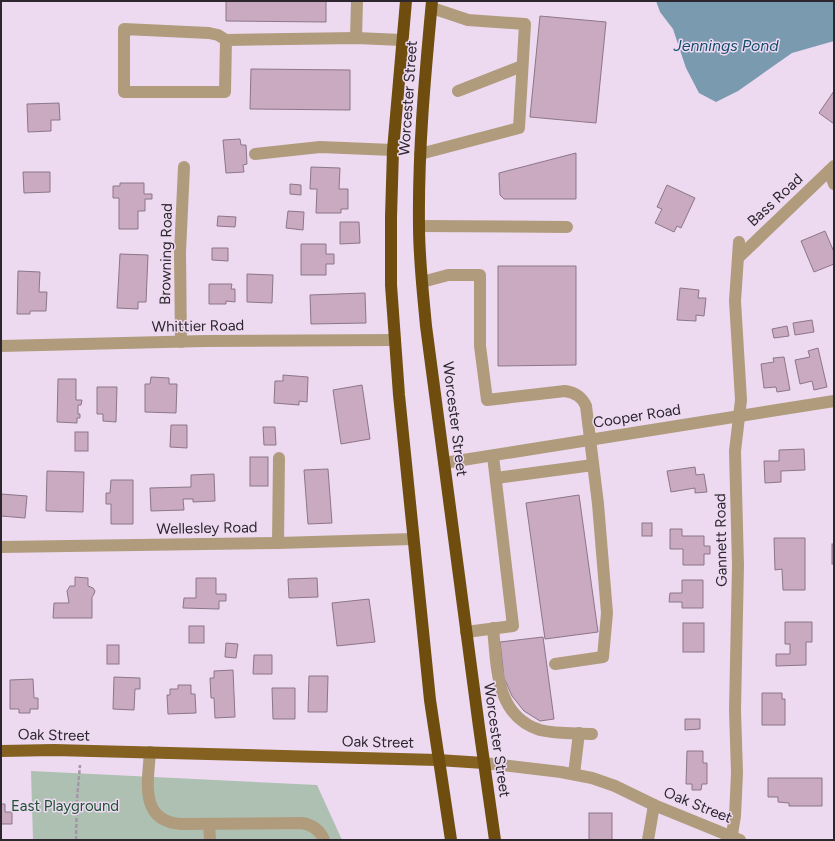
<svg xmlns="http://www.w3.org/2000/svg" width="835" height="841" viewBox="0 0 835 841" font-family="Figtree,sans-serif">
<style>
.green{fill:#adc0b2}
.water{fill:#7a9aaf}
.building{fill:#c9aac1;stroke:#8c7687}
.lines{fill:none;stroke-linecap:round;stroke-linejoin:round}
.path{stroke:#a496a8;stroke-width:2.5;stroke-dasharray:4 2;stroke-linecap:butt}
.minor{stroke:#b09c7d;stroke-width:12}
.major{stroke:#846021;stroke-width:12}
.highway{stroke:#6e4d0f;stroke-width:12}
.labels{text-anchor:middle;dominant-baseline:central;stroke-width:3;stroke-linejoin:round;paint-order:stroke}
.street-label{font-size:15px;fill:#2d262f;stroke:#eddaf1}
.park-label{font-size:15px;fill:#1e5132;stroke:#eddaf1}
.water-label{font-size:16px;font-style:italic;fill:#134c6b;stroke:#eddaf1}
</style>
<rect width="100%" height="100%" fill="#eddaf1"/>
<path class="green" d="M 31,771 L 317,785 L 342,840 L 33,840 Z"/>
<path class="water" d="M 656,1 L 834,1 L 834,41 L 792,53 L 738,91 L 716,102 L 699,93 L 686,68 L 673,29 L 660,12 Z"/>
<g class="building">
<path d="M 226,1 L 326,1 L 326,22 L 226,21 Z"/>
<path d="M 540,16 L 606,22 L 596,123 L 530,117 Z"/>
<path d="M 251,69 L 350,70 L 350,110 L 250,109 Z"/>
<path d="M 834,91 L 834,124 L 819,113 Z"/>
<path d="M 59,103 L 60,120 L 51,120 L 51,131 L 28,132 L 27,104 Z"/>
<path d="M 240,139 L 241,145 L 246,145 L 247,164 L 243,165 L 244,172 L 226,173 L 223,140 Z"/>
<path d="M 576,153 L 576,199 L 504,199 L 500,195 L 499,173 Z"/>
<path d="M 311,167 L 340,168 L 339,189 L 348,189 L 348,209 L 341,209 L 341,213 L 316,213 L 317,189 L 310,189 Z"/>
<path d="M 23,172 L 50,172 L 50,192 L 24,193 Z"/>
<path d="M 120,183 L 144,183 L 144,194 L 152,194 L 152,199 L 145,199 L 145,211 L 138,211 L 138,229 L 119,229 L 119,198 L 113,198 L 113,186 L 120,186 Z"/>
<path d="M 290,184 L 301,185 L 301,195 L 290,194 Z"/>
<path d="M 667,185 L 695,198 L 681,228 L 677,226 L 674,232 L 655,223 L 662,209 L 657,207 Z"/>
<path d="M 288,211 L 304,212 L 303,230 L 286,228 Z"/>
<path d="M 218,216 L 236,217 L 235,227 L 217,226 Z"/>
<path d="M 340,222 L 359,222 L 360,243 L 340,244 Z"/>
<path d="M 825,231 L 834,252 L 834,264 L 814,272 L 801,241 Z"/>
<path d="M 301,244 L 326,244 L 326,254 L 334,254 L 334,264 L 326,264 L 326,275 L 301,275 Z"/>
<path d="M 212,248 L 228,248 L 228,261 L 212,260 Z"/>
<path d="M 120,254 L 148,255 L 146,302 L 138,302 L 138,309 L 117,308 Z"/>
<path d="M 498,266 L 576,266 L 576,365 L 498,366 Z"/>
<path d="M 18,271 L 40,272 L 39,292 L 47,292 L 46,311 L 30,311 L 30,314 L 17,314 Z"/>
<path d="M 247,274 L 273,275 L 272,303 L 247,302 Z"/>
<path d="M 209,284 L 232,284 L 231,289 L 235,289 L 235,302 L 226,301 L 226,304 L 209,304 Z"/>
<path d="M 680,288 L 699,290 L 698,298 L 706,298 L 704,316 L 696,315 L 696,321 L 677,320 Z"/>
<path d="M 365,293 L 366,323 L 311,324 L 310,295 Z"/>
<path d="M 812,320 L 814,332 L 795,335 L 793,323 Z"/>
<path d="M 787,326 L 789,336 L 774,338 L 772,329 Z"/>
<path d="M 818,348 L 827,387 L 814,390 L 812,381 L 800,384 L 795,360 L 810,357 L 808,351 Z"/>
<path d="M 784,357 L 790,390 L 777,392 L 776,387 L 764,388 L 761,364 L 774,362 L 773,358 Z"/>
<path d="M 283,375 L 308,377 L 307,402 L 299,401 L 299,405 L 274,403 L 275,381 L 283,381 Z"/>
<path d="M 151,377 L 169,378 L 169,384 L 177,384 L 176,413 L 145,412 L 145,384 L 150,384 Z"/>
<path d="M 58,379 L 76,379 L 76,400 L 82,400 L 81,405 L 78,405 L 78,414 L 80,414 L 80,418 L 77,418 L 77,423 L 57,422 Z"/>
<path d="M 362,385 L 370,439 L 341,444 L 333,390 Z"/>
<path d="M 97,387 L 117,387 L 116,422 L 103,421 L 103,414 L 97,414 Z"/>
<path d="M 171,425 L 187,425 L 187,448 L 170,447 Z"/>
<path d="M 263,427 L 275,427 L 276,445 L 264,445 Z"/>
<rect x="75" y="432" width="13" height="19"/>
<path d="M 804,449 L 805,470 L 781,471 L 781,482 L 765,483 L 764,461 L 779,461 L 779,450 Z"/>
<rect x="250" y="457" width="18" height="29"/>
<path d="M 695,467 L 696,475 L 704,474 L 707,492 L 695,493 L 695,488 L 671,492 L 667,471 Z"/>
<path d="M 328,469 L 332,523 L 308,524 L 304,470 Z"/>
<path d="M 47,471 L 84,472 L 83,512 L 46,511 Z"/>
<path d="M 214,474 L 215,501 L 193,502 L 193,499 L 183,499 L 184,510 L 151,511 L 150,488 L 191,487 L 191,475 Z"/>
<path d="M 111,480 L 133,480 L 133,524 L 111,524 L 111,504 L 106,504 L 106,493 L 110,493 Z"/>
<path d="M 1,494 L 27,496 L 25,518 L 1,516 Z"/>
<path d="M 579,495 L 598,632 L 545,639 L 526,503 Z"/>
<rect x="642" y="523" width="10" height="13"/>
<path d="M 670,529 L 682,529 L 682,536 L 704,536 L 704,546 L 710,546 L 710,554 L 704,554 L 704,565 L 683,565 L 683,549 L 670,549 Z"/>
<path d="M 774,538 L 805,538 L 805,590 L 783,590 L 782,569 L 775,570 Z"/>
<rect x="832" y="544" width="2" height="20"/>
<path d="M 75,577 L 88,578 L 88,586 L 93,588 L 95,591 L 94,594 L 92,597 L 92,618 L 53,618 L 54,603 L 69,603 L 67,591 L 70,586 L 75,586 Z"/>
<path d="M 196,578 L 216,578 L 216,594 L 226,594 L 226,601 L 219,601 L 219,609 L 183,608 L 184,598 L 196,598 Z"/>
<path d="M 317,578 L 318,597 L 289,598 L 288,579 Z"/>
<path d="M 682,580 L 703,580 L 703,608 L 682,608 L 682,602 L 669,602 L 670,593 L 682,593 Z"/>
<path d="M 369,599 L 375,642 L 337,646 L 332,603 Z"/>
<path d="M 785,622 L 812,622 L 812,642 L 806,642 L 806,665 L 776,666 L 776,654 L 790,654 L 790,644 L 785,644 Z"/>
<rect x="683" y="623" width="21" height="29"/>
<rect x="189" y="626" width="15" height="17"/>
<path d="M 543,637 L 554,719 L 540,721 L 524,711 L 512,696 L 504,678 L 500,642 Z"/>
<path d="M 226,643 L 238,644 L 236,658 L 225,657 Z"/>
<rect x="107" y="645" width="12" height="19"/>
<path d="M 254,655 L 272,655 L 272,674 L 253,674 Z"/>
<path d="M 233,670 L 235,717 L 215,718 L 214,698 L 211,698 L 210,678 L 214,678 L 214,671 Z"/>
<path d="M 309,676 L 328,676 L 327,712 L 308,712 Z"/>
<path d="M 114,677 L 140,678 L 140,689 L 135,689 L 134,710 L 113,709 Z"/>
<path d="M 33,679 L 34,698 L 38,698 L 38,709 L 30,709 L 30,713 L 19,713 L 19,709 L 10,709 L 10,680 Z"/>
<path d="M 178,685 L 191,685 L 191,694 L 195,694 L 196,713 L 168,714 L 167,695 L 170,695 L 170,689 L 178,689 Z"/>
<path d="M 272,688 L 295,688 L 295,719 L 273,719 Z"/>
<path d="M 762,693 L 782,693 L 782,699 L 785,699 L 785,725 L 762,725 Z"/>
<path d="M 685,719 L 700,719 L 700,729 L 685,730 Z"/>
<path d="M 687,751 L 703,751 L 703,763 L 707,763 L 707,784 L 702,784 L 701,790 L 692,790 L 692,784 L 686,784 Z"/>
<path d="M 768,778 L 822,778 L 822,806 L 789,806 L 789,803 L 778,802 L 778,797 L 768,797 Z"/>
<path d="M 1,804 L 5,804 L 5,812 L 12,812 L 12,824 L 1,824 Z"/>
<rect x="589" y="813" width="23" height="27"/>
</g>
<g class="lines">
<path class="path" d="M 76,840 L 77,799 L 80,765"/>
<g class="minor">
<path d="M 356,38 L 357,1"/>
<path d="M 226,40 L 225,92 L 124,92 L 124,29 L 209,33 L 218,35 L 226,40 L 356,38 L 402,40"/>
<path d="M 458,91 L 522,66"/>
<path d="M 255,154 L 320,147 L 393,150"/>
<path d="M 420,154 L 519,128 L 525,24 L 468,20 L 432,8"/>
<path d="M 829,171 L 834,184"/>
<path d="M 419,226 L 567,227"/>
<path d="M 738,258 L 834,166"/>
<path d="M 422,282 L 448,275 L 480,275 L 480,346 L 487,400 L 565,391 C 576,393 582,397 586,406 L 598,504 L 607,613 L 603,657 L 555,664"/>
<path d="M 181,342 L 180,252 L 184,167"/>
<path d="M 1,346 L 205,341 L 395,340"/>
<path d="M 444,463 L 834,401"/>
<path d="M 496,478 L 593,465"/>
<path d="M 278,543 L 279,458"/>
<path d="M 1,547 L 278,543 L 413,539"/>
<path d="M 493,628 C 497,666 495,716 540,730 C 556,734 575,733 592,734"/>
<path d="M 466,632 L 513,626 L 493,456"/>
<path d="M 150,752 C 148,782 139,821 181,824 L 302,823 C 313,825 320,830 324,840"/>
<path d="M 484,763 L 561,772 L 592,778 L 615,786 L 654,805 L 740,840"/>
<path d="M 574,774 L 579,733"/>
<path d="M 209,824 L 210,840"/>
<path d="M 648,840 L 654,805"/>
<path d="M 731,840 L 735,816 L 737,773 L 735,710 L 738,565 L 735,451 L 741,400 L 735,301 L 739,242"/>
</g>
<path class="major" d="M 1,751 L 54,750 L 438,760 L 484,763"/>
<g class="highway">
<path d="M 406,1 L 393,150 L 391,217 L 391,285 L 399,395 L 430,700 L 451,840"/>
<path d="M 432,1 C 425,76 418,150 419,226 C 419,259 423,293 426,326 L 479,727 L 495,840"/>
</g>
</g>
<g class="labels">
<g class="street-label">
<text transform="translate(408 98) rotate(-86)">Worcester Street</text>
<text transform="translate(775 200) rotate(-43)">Bass Road</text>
<text transform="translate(166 254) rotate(-89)">Browning Road</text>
<text transform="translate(198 326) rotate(-1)">Whittier Road</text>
<text transform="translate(637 416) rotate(-9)">Cooper Road</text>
<text transform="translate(455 419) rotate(83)">Worcester Street</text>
<text transform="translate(207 528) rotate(-1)">Wellesley Road</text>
<text transform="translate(721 540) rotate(-91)">Gannett Road</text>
<text transform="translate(54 735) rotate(1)">Oak Street</text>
<text transform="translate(497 740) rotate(82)">Worcester Street</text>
<text transform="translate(378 742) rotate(1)">Oak Street</text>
<text transform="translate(698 805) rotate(22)">Oak Street</text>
</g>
<g class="park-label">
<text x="65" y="806">East Playground</text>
</g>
<g class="water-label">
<text x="726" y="45">Jennings Pond</text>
</g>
</g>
<rect width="835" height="841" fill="none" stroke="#2d262f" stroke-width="4"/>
</svg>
